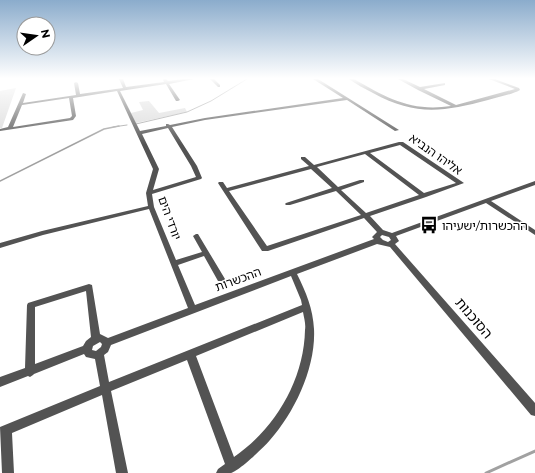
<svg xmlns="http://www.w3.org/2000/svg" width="535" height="473" viewBox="0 0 535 473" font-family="Montserrat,'Noto Sans Hebrew',sans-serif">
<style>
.green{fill:#dadada}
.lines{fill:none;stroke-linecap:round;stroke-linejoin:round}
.stream-far2{stroke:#a1a1a1;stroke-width:1}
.stream-far1{stroke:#a1a1a1;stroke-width:1.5}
.stream{stroke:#a1a1a1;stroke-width:3}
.minor{fill:#535353;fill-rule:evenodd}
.labels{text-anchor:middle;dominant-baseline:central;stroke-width:3;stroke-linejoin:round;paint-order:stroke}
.street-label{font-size:12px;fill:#000;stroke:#fff}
.poi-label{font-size:12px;fill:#000;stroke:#fff;text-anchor:start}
.near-street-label{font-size:14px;fill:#000;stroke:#fff}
</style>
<rect width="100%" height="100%" fill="#fff"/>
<g class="green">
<path d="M 16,88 L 2,128 L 0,128 L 0,91 Z"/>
<path d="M 149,101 L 159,113 L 185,108 L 187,112 L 136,123 L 131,113 L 143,110 L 139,102 Z"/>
</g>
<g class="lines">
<g class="stream-far2">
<path d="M 136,124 L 187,112 L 211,101 L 247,79"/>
<path d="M 113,127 L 127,125"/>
</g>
<path class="stream-far1" d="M 0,181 L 104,129 L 119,126"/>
<path class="stream" d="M 486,473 L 535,451"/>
<g class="minor">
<path d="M 119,79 L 123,79 L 126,87 L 164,82 L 163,80 L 164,79 L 166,79 L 168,81 L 184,79 L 194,79 L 169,84 L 180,100 L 178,101 L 176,101 L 166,84 L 120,91 L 140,131 L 166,126 L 166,124 L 168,124 L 170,125 L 205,118 L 343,98 L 313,79 L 318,79 L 399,130 L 395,131 L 347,100 L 205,120 L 172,127 L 197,166 L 202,178 L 201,179 L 152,194 L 154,207 L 176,260 L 202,252 L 193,236 L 196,234 L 198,234 L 225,279 L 224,281 L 218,281 L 204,256 L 178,265 L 195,305 L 374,239 L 372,237 L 377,232 L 364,218 L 268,251 L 262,251 L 218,183 L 219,182 L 223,182 L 227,188 L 309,166 L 301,159 L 301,157 L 305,157 L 314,165 L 399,142 L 403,142 L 464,183 L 426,197 L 370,216 L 383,230 L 392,233 L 535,181 L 535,185 L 491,201 L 535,230 L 535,235 L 486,203 L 396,236 L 399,241 L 395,244 L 535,403 L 535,416 L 531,415 L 390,247 L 377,244 L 297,274 C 306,292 313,309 314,329 C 316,367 295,412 270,440 C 266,445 260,450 255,455 C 251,459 236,472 231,473 C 227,473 221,473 216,473 L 218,469 L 225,464 L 187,360 L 111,391 L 128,473 L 116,473 L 102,395 L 12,433 L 14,473 L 2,473 L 0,427 L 100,386 L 95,359 L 86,357 L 84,354 L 34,374 L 33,375 L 30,377 L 28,376 L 0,387 L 0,377 L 25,368 L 27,305 L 28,303 L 89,284 L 92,285 L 100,334 L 108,338 L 188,308 L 149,209 L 43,235 L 0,248 L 0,243 L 42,231 L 148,206 L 146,193 L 153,169 L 117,91 L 73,98 L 76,116 L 73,120 L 0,131 L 0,129 L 8,127 L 23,93 L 26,94 L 23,103 L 76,95 L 74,83 L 76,82 L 78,83 L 80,94 L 123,88 ZM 69,98 L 72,116 L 70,118 L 13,127 L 22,105 ZM 168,128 L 191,166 L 196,177 L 153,190 L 159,169 L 142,134 ZM 400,145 L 456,183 L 424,193 L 370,153 ZM 365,154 L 419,195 L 366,213 L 341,190 L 364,182 L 364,180 L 360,180 L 338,187 L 317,167 ZM 311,169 L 332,188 L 286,203 L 285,204 L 286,205 L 290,205 L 336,191 L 361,215 L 267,246 L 229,191 ZM 382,235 L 389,237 L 391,240 L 388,242 L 383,240 L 380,237 ZM 291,276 L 301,300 L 302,305 L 109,382 L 104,355 L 108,352 L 111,345 ZM 86,291 L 91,337 L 86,341 L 83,346 L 35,364 L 35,307 ZM 303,312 C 304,318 306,324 305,330 C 304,380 275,429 234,457 L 196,356 ZM 100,342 L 102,344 L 101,347 L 96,351 L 92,350 L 93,346 Z"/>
<path d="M 210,79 L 214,79 L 220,85 L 220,87 L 218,87 Z"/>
<path d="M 349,79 L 354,79 C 387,98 411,112 451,106 L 418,90 L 398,79 L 403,79 L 420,87 L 445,83 L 445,85 L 424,89 L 456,105 L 515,89 L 489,79 L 495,79 L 519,88 L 520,90 C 511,95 498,97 488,100 C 443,112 415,116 373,93 C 365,89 356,84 349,79 Z"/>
</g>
</g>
<linearGradient id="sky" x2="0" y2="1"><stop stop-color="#8baccc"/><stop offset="0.54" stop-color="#fff"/><stop offset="1" stop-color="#fff" stop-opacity="0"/></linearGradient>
<rect width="535" height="145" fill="url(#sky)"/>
<defs>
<g id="bus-bare" transform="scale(1.38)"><path d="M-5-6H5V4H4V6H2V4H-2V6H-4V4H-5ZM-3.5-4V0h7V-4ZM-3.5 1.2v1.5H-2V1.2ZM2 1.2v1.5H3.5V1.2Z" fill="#000" stroke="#fff" stroke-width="2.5" paint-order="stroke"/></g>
</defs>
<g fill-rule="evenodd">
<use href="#bus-bare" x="429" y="225"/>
</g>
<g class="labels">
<g class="street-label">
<text transform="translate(436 154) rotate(35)">אליהו הנביא</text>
<text transform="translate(170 218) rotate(70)">יורדי הים</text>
<text transform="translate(238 279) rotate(-20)">ההכשרות</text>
</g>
<g class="poi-label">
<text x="442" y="225">ההכשרות/ישעיהו</text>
</g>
<g class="near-street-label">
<text transform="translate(474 318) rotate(49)">הסוכנות</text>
</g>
</g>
<g transform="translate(36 36) rotate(77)"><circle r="19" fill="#ffffff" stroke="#999999"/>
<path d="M0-3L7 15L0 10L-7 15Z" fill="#000000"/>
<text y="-6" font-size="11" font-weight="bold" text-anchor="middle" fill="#000000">N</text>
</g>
</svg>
